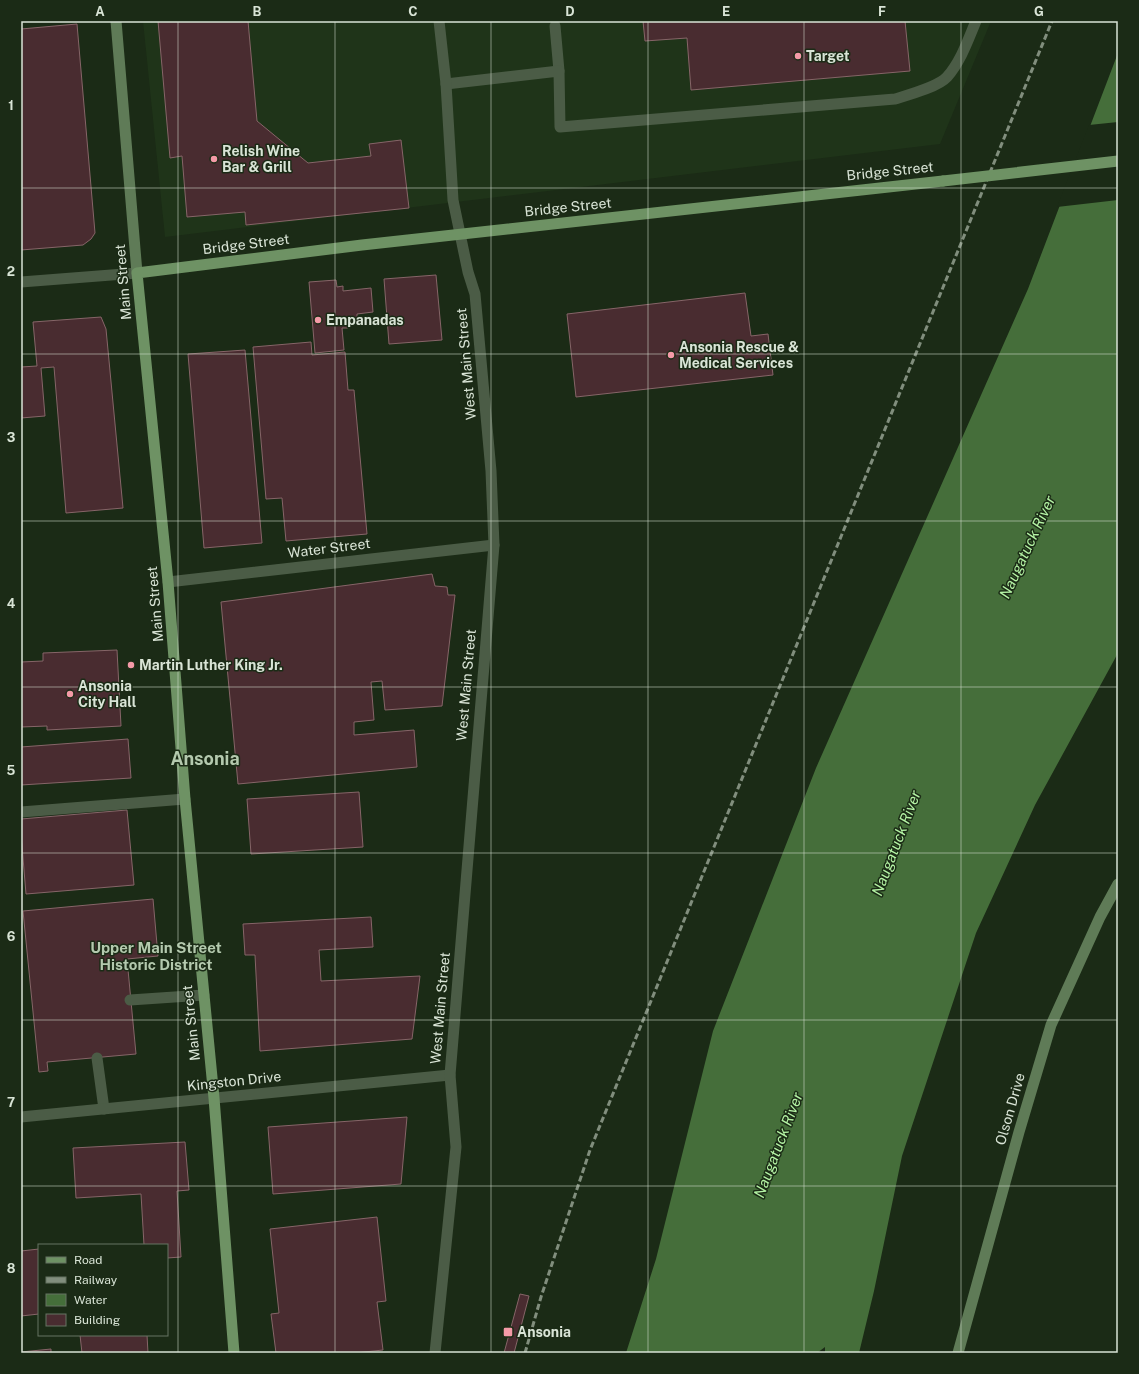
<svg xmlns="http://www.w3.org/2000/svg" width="1139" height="1374" viewBox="0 0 1139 1374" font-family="'Public Sans',sans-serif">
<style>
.built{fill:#1f3419}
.water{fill:#456e3a}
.pier{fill:#1b2b16}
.building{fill:#492c30;stroke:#866568}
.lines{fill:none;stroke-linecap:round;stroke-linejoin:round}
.service{stroke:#4b5c46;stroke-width:11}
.minor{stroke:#4b5c46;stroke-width:11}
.secondary{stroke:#5f7b57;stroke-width:11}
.primary{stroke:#6e9264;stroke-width:11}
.rail{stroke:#818e7d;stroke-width:3;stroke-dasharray:6 3;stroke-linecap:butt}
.primary-bridge{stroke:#6e9264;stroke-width:11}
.grid{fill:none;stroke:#d9e4d6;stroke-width:1;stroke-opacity:0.55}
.poi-dot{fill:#f49aa7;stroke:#1b2b16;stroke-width:1.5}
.labels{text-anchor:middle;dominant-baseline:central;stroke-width:3;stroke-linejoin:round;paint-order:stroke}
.poi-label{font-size:14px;font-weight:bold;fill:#d9e4d6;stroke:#1b2b16;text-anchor:start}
.street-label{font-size:14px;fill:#d9e4d6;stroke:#1b2b16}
.water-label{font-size:15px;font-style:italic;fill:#b5f4a5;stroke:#1b2b16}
.neighbourhood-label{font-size:15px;font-weight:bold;fill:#b4c9ae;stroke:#1b2b16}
.district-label{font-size:18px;font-weight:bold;fill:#b4c9ae;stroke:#1b2b16}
.neatline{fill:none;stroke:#d9e4d6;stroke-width:1.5}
.grid-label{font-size:13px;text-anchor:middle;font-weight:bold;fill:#d9e4d6}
</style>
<rect width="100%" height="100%" fill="#1b2b16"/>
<path class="built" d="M 143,21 L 991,21 L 940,144 L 165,237 Z"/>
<path class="water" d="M 1118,53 L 1118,653 L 1035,805 L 976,933 L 902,1156 L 874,1291 L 859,1353 L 825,1353 L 825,1347 L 817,1353 L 626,1353 L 656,1259 L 713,1031 L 816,768 L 1028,289 Z"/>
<path class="pier" d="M 1118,122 L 1118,200 L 1057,207 L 1089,125 Z"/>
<g class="building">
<path d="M 158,21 L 248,21 L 257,121 L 308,163 L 371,156 L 369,144 L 401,140 L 409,208 L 246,225 L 245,212 L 187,217 L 182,156 L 170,158 Z"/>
<path d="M 643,21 L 905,21 L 910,71 L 691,90 L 687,38 L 645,41 Z"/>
<path d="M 77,24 L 95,233 L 91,239 L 83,245 L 21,250 L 21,29 Z"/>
<path d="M 436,275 L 442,340 L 389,344 L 384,279 Z"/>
<path d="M 336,280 L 337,287 L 343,286 L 343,291 L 371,288 L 373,312 L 357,314 L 357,321 L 347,322 L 348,328 L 342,328 L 344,350 L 315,353 L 309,282 Z"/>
<path d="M 745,293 L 751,336 L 768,334 L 773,375 L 576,397 L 567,314 Z"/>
<path d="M 101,317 L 106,329 L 123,508 L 66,513 L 54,367 L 41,368 L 45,416 L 21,418 L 21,367 L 37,366 L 33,322 Z"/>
<path d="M 311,342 L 312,355 L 345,352 L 348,390 L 354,390 L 367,534 L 286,541 L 282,498 L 266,499 L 253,347 Z"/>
<path d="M 245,350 L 262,543 L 204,548 L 188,354 Z"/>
<path d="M 432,574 L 435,586 L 447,587 L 448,595 L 455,595 L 442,706 L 385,710 L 382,681 L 371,682 L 374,720 L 354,722 L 354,735 L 414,730 L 417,767 L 238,784 L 221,602 Z"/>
<path d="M 117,650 L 121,726 L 47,730 L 47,726 L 21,727 L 21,662 L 43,661 L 43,653 Z"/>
<path d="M 128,739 L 131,778 L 21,785 L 21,747 Z"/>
<path d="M 359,792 L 363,847 L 251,854 L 247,799 Z"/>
<path d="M 127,810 L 134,885 L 26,894 L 21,834 L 21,819 Z"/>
<path d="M 153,899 L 158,956 L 127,959 L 136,1054 L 47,1062 L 48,1071 L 39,1072 L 23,911 Z"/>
<path d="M 371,917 L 373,947 L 319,950 L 321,981 L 420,976 L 412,1039 L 260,1051 L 255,955 L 245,955 L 243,924 Z"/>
<path d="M 407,1117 L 401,1184 L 273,1194 L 268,1127 Z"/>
<path d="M 185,1142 L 189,1190 L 177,1191 L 181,1257 L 167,1258 L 167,1245 L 144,1245 L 141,1194 L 76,1198 L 73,1148 Z"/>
<path d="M 377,1217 L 386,1301 L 377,1302 L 383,1350 L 355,1353 L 276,1353 L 271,1314 L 279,1313 L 270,1229 Z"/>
<path d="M 39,1249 L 39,1314 L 21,1316 L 21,1251 Z"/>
<path d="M 520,1294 L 529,1296 L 514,1353 L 504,1353 Z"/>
<path d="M 80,1335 L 147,1335 L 148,1353 L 82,1353 Z"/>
<path d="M 51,1349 L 51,1353 L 21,1353 L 21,1352 Z"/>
</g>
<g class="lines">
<g class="service">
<path d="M 555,26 L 559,71"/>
<path d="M 446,84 L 559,71 L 560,127 L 895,99 C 908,95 938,87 947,77 C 961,61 968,40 976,21"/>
<path d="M 21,812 L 185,799"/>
<path d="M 130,1000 L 204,995"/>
<path d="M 97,1058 L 104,1109"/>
</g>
<g class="minor">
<path d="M 21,282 L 137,273"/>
<path d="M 168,582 L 494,545"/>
<path d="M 21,1117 L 450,1075"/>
<path d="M 435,1353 L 456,1147 L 450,1075 L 494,545 L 491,471 L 475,294 L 468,272 L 453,200 L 446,84 L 439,21"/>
</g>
<g class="secondary">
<path d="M 116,21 L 137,273"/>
<path d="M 958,1353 L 1019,1132 L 1051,1025 L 1100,917 L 1118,884"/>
</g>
<path class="primary" d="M 234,1353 L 214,1098 L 185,799 L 168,582 L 137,273 L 362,245 L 943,181"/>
<path class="rail" d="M 525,1353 L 541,1297 L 590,1150 L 1052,21"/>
<path class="primary-bridge" d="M 943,181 L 1118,161"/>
</g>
<path class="grid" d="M 178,21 L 178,1353M 335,21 L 335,1353M 491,21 L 491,1353M 648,21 L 648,1353M 804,21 L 804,1353M 961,21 L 961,1353M 21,188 L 1118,188M 21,354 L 1118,354M 21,521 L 1118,521M 21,687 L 1118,687M 21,853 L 1118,853M 21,1020 L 1118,1020M 21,1186 L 1118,1186"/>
<g class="poi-dot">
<circle cx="798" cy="56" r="4"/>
<circle cx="214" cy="159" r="4"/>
<circle cx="318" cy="320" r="4"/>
<circle cx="671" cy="355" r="4"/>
<circle cx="131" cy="665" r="4"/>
<circle cx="70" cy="694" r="4"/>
<rect x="503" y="1327" width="10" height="10" rx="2"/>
</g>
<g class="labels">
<g class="poi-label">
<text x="806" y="56">Target</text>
<text x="222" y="151">Relish Wine<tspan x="222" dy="16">Bar &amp; Grill</tspan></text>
<text x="326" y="320">Empanadas</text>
<text x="679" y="347">Ansonia Rescue &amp;<tspan x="679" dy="16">Medical Services</tspan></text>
<text x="139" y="665">Martin Luther King Jr.</text>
<text x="78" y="686">Ansonia<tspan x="78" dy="16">City Hall</tspan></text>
<text x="517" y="1332">Ansonia</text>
</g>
<g class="street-label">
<text transform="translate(890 171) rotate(-6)">Bridge Street</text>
<text transform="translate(568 207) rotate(-6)">Bridge Street</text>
<text transform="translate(246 244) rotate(-7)">Bridge Street</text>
<text transform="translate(123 282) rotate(-95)">Main Street</text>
<text transform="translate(466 364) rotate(-95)">West Main Street</text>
<text transform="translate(329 548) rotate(-7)">Water Street</text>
<text transform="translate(155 604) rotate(-95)">Main Street</text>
<text transform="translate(466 685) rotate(-85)">West Main Street</text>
<text transform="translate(440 1008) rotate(-85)">West Main Street</text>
<text transform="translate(191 1023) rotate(-96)">Main Street</text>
<text transform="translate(234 1081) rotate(-6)">Kingston Drive</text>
<text transform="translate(1010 1109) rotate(-74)">Olson Drive</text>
</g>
<g class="water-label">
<text transform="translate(1027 547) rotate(-65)">Naugatuck River</text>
<text transform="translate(896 843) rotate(-69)">Naugatuck River</text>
<text transform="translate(778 1145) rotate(-69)">Naugatuck River</text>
</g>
<g class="neighbourhood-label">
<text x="156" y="947">Upper Main Street<tspan x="156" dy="17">Historic District</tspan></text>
</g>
<g class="district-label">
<text x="205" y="758">Ansonia</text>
</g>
</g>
<rect width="1139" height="1374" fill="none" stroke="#1b2b16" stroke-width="44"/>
<rect x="38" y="1244" width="130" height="92" fill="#1b2b16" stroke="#677563"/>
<rect x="46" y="1257" width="20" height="6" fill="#6e9264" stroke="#677563"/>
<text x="74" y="1264" font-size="12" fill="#d9e4d6">Road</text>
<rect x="46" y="1277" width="20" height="6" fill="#818e7d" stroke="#677563"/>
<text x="74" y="1284" font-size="12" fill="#d9e4d6">Railway</text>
<rect x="46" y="1294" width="20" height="12" fill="#456e3a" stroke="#677563"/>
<text x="74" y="1304" font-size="12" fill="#d9e4d6">Water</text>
<rect x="46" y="1314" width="20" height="12" fill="#492c30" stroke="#677563"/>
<text x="74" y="1324" font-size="12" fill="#d9e4d6">Building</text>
<rect x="22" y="22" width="1095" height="1330" class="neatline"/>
<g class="grid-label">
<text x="100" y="16">A</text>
<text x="257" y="16">B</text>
<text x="413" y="16">C</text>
<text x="570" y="16">D</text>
<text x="726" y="16">E</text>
<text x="882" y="16">F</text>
<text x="1039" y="16">G</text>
<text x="11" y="110">1</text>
<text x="11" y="276">2</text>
<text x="11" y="442">3</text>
<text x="11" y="608">4</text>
<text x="11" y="775">5</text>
<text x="11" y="941">6</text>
<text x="11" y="1107">7</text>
<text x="11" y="1273">8</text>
</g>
</svg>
